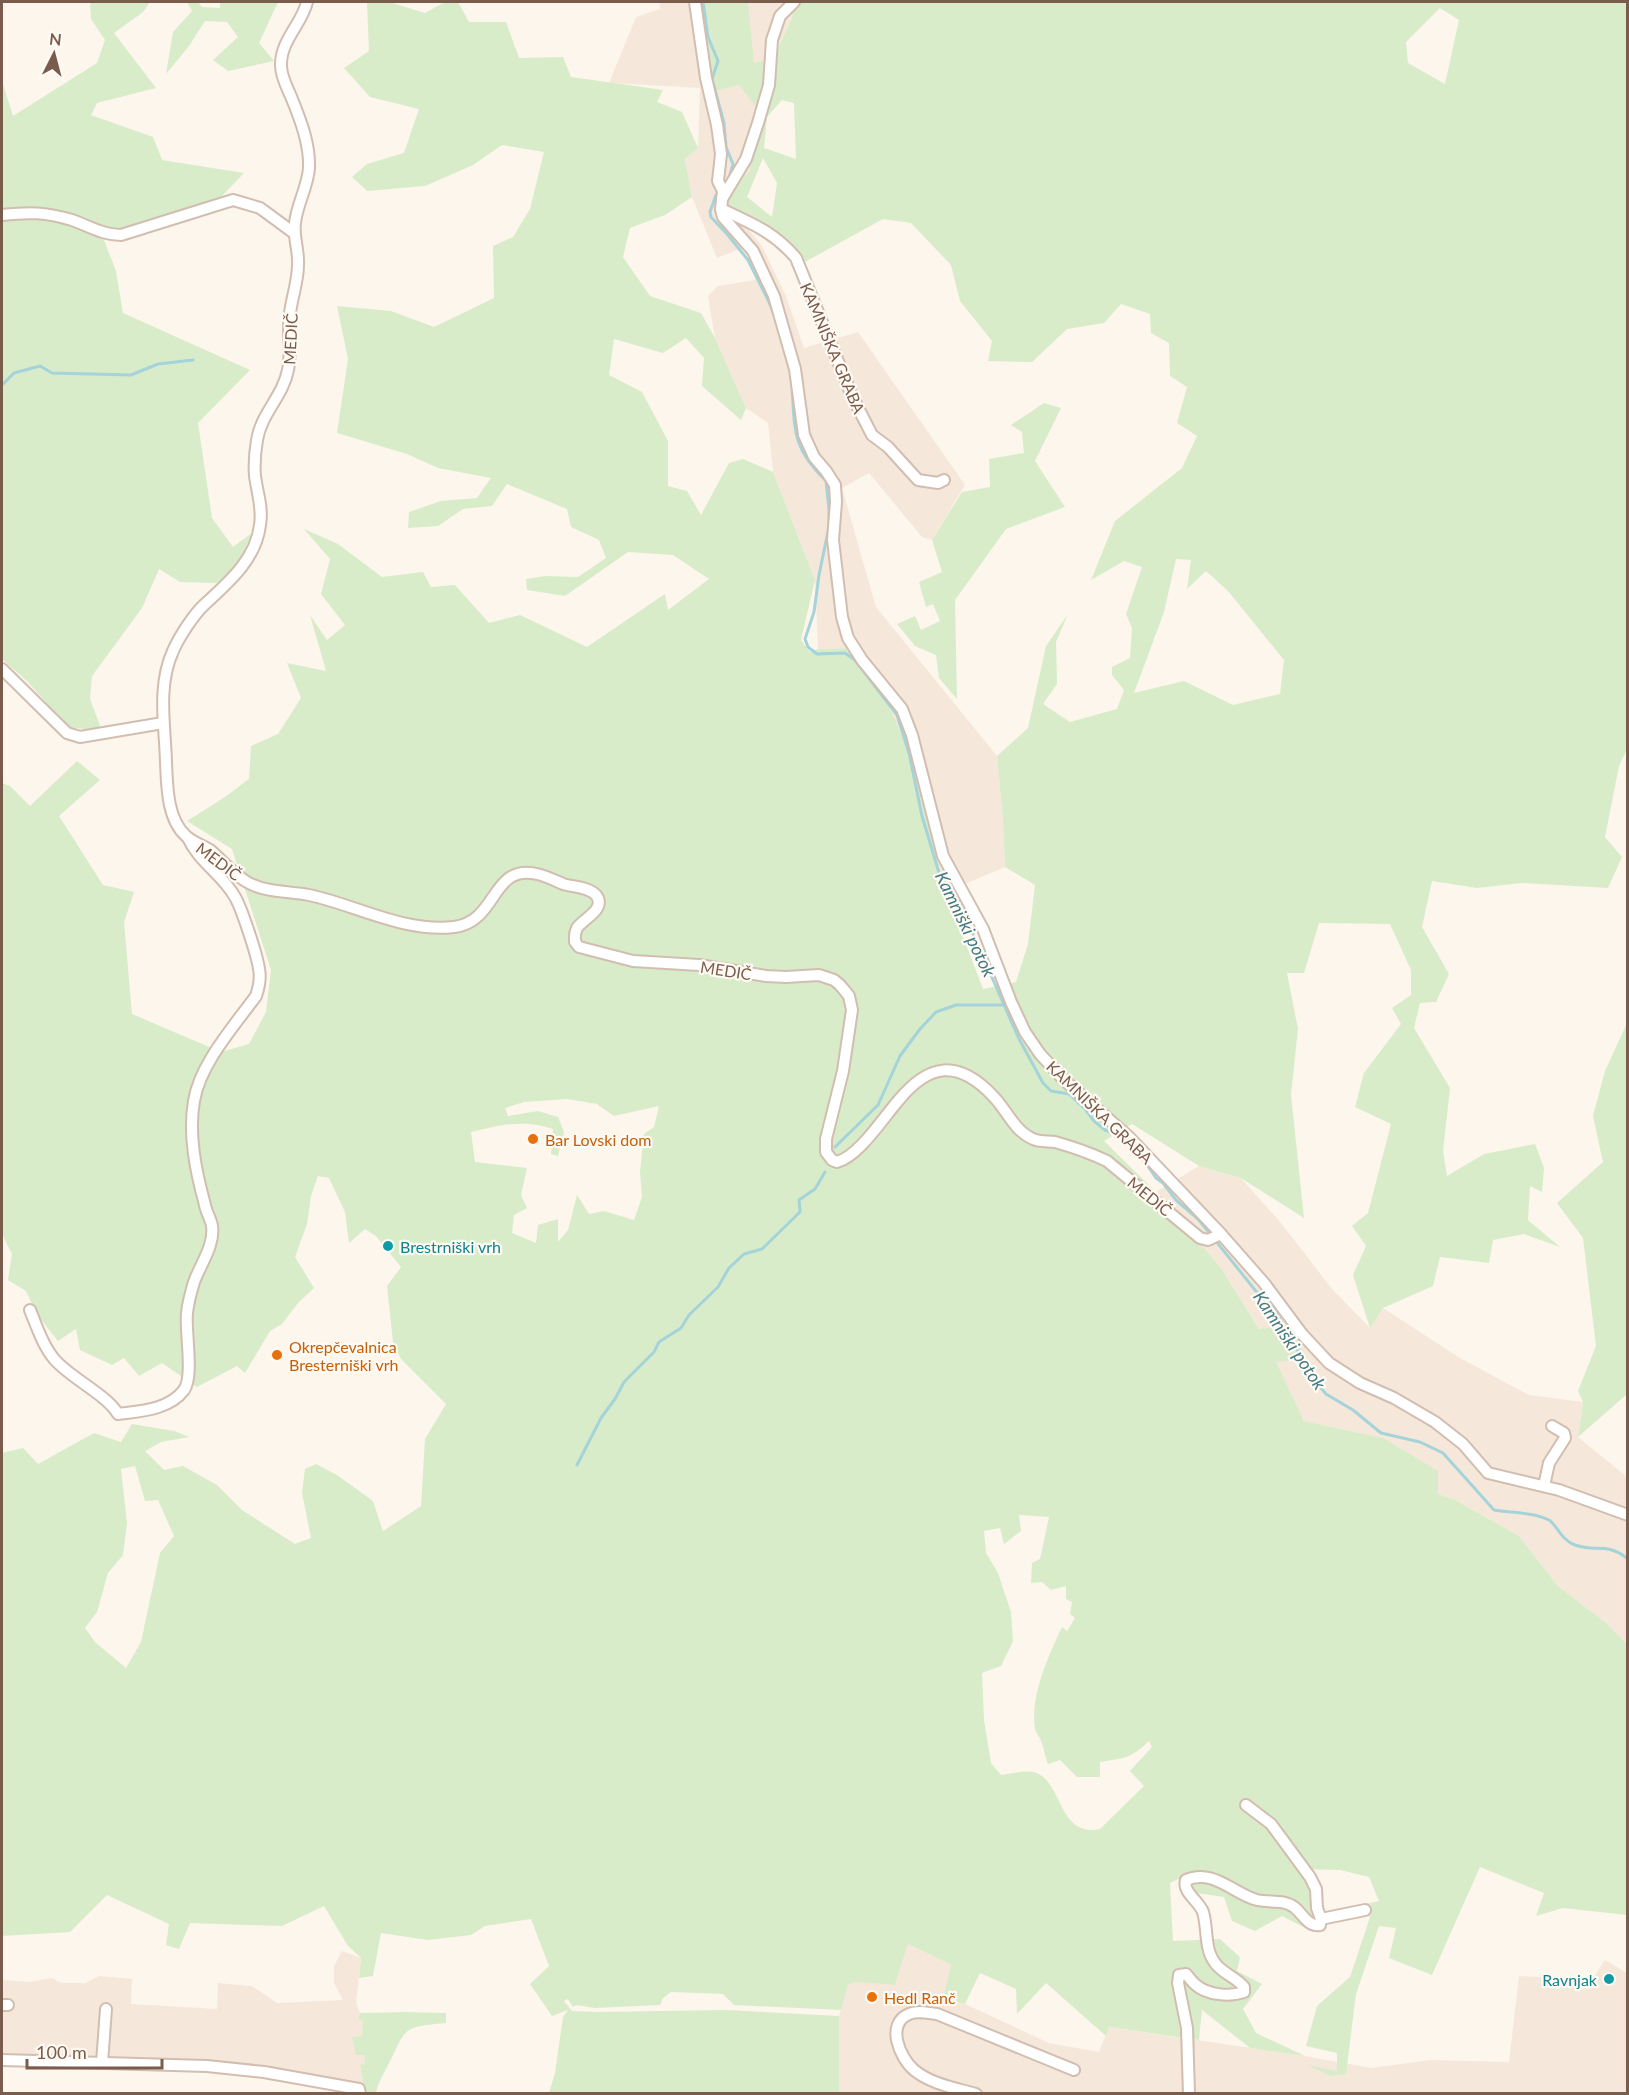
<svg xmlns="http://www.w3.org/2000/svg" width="1629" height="2095" viewBox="0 0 1629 2095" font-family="Lato,sans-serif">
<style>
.residential{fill:#f5e8da}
.green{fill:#d8ecc9;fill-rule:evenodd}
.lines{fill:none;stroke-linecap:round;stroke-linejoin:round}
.stream{stroke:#a5d3da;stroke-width:3}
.street-casing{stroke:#d1beb0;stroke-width:14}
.street{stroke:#fff;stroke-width:10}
.food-dot{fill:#e8710a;stroke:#fffaf3;stroke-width:2}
.culture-dot{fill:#0f9aa8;stroke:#fffaf3;stroke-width:2}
.labels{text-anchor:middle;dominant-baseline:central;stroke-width:4.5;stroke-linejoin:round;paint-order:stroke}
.street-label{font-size:16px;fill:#7a5c4d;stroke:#fffaf3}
.food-label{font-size:16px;fill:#c56008;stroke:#fffaf3;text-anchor:start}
.culture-label{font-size:16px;fill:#0d838f;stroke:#fffaf3;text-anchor:start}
.water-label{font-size:18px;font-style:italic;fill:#437c86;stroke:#fffaf3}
</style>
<rect width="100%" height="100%" fill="#fdf6ec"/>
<g class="residential">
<path d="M 659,2 L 701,2 L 700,13 L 716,91 L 745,2 L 793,2 L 792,18 L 773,59 L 749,172 L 729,187 L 745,225 L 762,246 L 786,296 L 804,348 L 858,332 L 965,485 L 932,540 L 922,537 L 869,473 L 842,488 L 876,607 L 997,756 L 1003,821 L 1005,867 L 946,892 L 910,753 L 850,648 L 818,649 L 815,580 L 773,472 L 768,423 L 746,408 L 715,338 L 708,296 L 718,286 L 761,279 L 745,247 L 717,258 L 692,197 L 685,159 L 698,148 L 700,88 L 609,83 L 636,17 L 660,9 Z"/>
<path d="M 1199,1166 L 1241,1178 L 1281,1223 L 1332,1289 L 1370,1328 L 1383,1308 L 1460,1358 L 1529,1395 L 1583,1402 L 1578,1437 L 1627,1477 L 1627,1644 L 1606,1623 L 1558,1586 L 1519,1536 L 1455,1500 L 1438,1494 L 1383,1438 L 1304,1421 L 1260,1330 L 1221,1268 L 1156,1192 Z"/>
<path d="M 908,1944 L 951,1965 L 943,1998 L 965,2004 L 1049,2043 L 1099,2052 L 1109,2027 L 1305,2056 L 1371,2068 L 1430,2060 L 1509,2062 L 1519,1976 L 1564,1978 L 1588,1986 L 1605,1960 L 1627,1973 L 1627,2093 L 839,2094 L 839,2016 L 848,1985 L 855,1981 L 895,1985 Z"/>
<path d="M 342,1951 L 361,1958 L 356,2003 L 360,2013 L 358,2020 L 363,2021 L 362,2036 L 353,2037 L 364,2055 L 365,2064 L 360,2066 L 365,2093 L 262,2073 L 2,2062 L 2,1980 L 29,1982 L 52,1978 L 61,1983 L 85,1983 L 99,1976 L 132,1979 L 131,2004 L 217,2009 L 218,1983 L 252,1986 L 277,2003 L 343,2000 L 334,1983 L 334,1966 Z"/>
</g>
<g class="green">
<path d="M 90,2 L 150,2 L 143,12 L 114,33 L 156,88 L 97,103 L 91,115 L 153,137 L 162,160 L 244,173 L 219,199 L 102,235 L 116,271 L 123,313 L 250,370 L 198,423 L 212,518 L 233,547 L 252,533 L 237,567 L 216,583 L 180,582 L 159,569 L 142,608 L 92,676 L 90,699 L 102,731 L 68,727 L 27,681 L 2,659 L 2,81 L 13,116 L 97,63 L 105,40 L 91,19 Z"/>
<path d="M 187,2 L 198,2 L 202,7 L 220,8 L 220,2 L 278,2 L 259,43 L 274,61 L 228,71 L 213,60 L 238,37 L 227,22 L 205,21 L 189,46 L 166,74 L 173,32 L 192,11 Z"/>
<path d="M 367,2 L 389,2 L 425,13 L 445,2 L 458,2 L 469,22 L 506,22 L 519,58 L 563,57 L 571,77 L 663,90 L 657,102 L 682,112 L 698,148 L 685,159 L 692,197 L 665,215 L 630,228 L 623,257 L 650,296 L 701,313 L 715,338 L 746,408 L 741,420 L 702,386 L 704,358 L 686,338 L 663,353 L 614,339 L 609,375 L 642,392 L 668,441 L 668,486 L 687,491 L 701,515 L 729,463 L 743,459 L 773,472 L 815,580 L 801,640 L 810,652 L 818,649 L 850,648 L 889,707 L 910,753 L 946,892 L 983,989 L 1016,982 L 1028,944 L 1035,885 L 1005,867 L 1003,821 L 997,756 L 1028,728 L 1046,646 L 1068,614 L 1056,642 L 1057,684 L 1043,704 L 1070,722 L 1117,709 L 1124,690 L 1112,675 L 1112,667 L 1130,658 L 1132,628 L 1126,614 L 1142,567 L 1124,561 L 1091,580 L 1115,521 L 1182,468 L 1197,436 L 1177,423 L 1187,387 L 1170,376 L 1169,343 L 1151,333 L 1150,314 L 1121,304 L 1104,323 L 1067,329 L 1032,362 L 988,361 L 992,341 L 960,301 L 951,265 L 911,223 L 883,219 L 803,263 L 777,232 L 745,225 L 727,207 L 729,187 L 749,172 L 761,113 L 739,85 L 715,91 L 700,13 L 701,2 L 748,2 L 754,63 L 773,59 L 792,18 L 793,2 L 1627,2 L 1628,747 L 1619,766 L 1605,837 L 1622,857 L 1608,888 L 1522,883 L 1477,888 L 1432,881 L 1422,927 L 1449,974 L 1436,1002 L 1420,1003 L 1414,1028 L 1450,1088 L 1443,1151 L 1447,1176 L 1484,1154 L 1535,1144 L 1544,1168 L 1542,1192 L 1530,1186 L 1528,1220 L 1560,1247 L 1524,1234 L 1493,1240 L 1489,1263 L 1440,1257 L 1433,1286 L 1383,1308 L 1370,1328 L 1353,1275 L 1366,1246 L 1352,1226 L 1368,1213 L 1391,1124 L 1355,1107 L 1364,1073 L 1401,1024 L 1392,1008 L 1411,995 L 1411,970 L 1390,924 L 1319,923 L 1304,973 L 1287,973 L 1298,1029 L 1291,1095 L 1304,1218 L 1241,1178 L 1199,1166 L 1132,1124 L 1104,1141 L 1156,1192 L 1221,1268 L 1259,1329 L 1290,1326 L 1307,1358 L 1276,1362 L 1304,1421 L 1383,1438 L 1438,1471 L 1438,1494 L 1455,1500 L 1519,1536 L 1558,1586 L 1606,1623 L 1627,1644 L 1627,1915 L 1563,1908 L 1536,1916 L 1544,1893 L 1480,1867 L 1432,1975 L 1389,1958 L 1396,1928 L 1379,1926 L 1356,1994 L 1346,2074 L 1331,2076 L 1307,2065 L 1337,2071 L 1337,2053 L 1306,2046 L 1317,2006 L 1350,1977 L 1370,1917 L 1347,1908 L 1379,1901 L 1369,1877 L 1340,1870 L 1300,1869 L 1310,1890 L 1313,1932 L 1282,1916 L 1255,1931 L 1232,1921 L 1224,1897 L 1196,1893 L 1185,1876 L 1170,1883 L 1173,1941 L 1220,1939 L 1240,1957 L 1237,1971 L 1262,1984 L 1243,2009 L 1256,2033 L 1305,2056 L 1250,2048 L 1202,2010 L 1199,2040 L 1109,2027 L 1106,2036 L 1046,1983 L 1017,2014 L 1016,1989 L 980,1973 L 965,2004 L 943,1998 L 951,1965 L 908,1944 L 895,1985 L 855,1982 L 848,1985 L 841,2010 L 734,2005 L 723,1994 L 671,1992 L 663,1998 L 660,2005 L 595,2008 L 576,2005 L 573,2007 L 568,1999 L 564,2001 L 572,2011 L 596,2012 L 726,2010 L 839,2016 L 839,2094 L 549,2093 L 555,2073 L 563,2017 L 568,2010 L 552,2016 L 530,1984 L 549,1966 L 531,1919 L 485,1926 L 471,1935 L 428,1940 L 381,1933 L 373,1976 L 359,1978 L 361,1958 L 348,1946 L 324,1906 L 282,1926 L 190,1923 L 179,1949 L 166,1945 L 169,1924 L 107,1895 L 70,1932 L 2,1936 L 2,1453 L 23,1448 L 38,1464 L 94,1433 L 121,1442 L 132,1424 L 174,1431 L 189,1437 L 161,1442 L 145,1451 L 164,1470 L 183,1466 L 217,1485 L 242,1510 L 295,1544 L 311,1538 L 302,1493 L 305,1469 L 316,1464 L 337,1475 L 373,1501 L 383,1531 L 421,1506 L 425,1439 L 446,1404 L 401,1359 L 393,1342 L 387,1286 L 401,1267 L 376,1236 L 365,1229 L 349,1243 L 345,1212 L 329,1178 L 318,1176 L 311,1196 L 307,1224 L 295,1257 L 314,1288 L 298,1303 L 282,1324 L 270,1331 L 245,1373 L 237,1366 L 197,1387 L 162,1363 L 139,1376 L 124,1358 L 112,1365 L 80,1350 L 76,1329 L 58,1341 L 36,1313 L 26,1291 L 8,1280 L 12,1254 L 2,1234 L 2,783 L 10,786 L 30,806 L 77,761 L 100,780 L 59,816 L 103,885 L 134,892 L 124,922 L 132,1014 L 221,1052 L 249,1044 L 266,1012 L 271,970 L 232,849 L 187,821 L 225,797 L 249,779 L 251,746 L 278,734 L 301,698 L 287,663 L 326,671 L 310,615 L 327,640 L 345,625 L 321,594 L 330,559 L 304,529 L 338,544 L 382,577 L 423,572 L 431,587 L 455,585 L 489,623 L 520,615 L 587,647 L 665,594 L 668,610 L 709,579 L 673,555 L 628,552 L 565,596 L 527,590 L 526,579 L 545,576 L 578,577 L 606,558 L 599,540 L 571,527 L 567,509 L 507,484 L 492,506 L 463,509 L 438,526 L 408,528 L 409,512 L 441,501 L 477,498 L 491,478 L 438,468 L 407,454 L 337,433 L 348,359 L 337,306 L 391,311 L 434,327 L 494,298 L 493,246 L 513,237 L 530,209 L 544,152 L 502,145 L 473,165 L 425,186 L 367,191 L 352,177 L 367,164 L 404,153 L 419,109 L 370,97 L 344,68 L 369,51 ZM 1440,8 L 1459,20 L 1445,84 L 1408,63 L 1406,42 ZM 782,100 L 794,103 L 796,159 L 764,148 L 767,117 ZM 763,158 L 777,183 L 772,217 L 747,197 ZM 1176,559 L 1191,560 L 1187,589 L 1206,571 L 1228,591 L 1284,660 L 1280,694 L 1233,705 L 1184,681 L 1134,693 L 1164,612 ZM 567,1099 L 597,1104 L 614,1116 L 659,1106 L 654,1127 L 644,1134 L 640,1172 L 642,1197 L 634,1220 L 604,1211 L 589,1214 L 577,1195 L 568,1230 L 558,1242 L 558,1219 L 538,1225 L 536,1243 L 512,1233 L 514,1215 L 527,1208 L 521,1195 L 527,1168 L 475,1162 L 471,1132 C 502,1125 522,1119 553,1129 L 551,1154 L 558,1156 L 564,1132 L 558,1117 L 538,1111 L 508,1116 L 505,1108 L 524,1102 ZM 135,1466 L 145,1501 L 158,1500 L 174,1536 L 160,1553 L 141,1642 L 126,1668 L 95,1642 L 85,1628 L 97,1612 L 108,1573 L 123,1555 L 127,1523 L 121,1469 ZM 1019,1515 L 1049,1517 L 1040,1559 L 1032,1563 L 1031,1583 L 1042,1582 L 1051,1590 L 1066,1586 L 1066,1599 L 1072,1602 L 1070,1614 L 1075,1618 L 1067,1631 L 1062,1627 C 1048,1657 1030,1696 1035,1729 C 1036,1734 1040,1737 1041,1741 C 1044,1749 1045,1756 1048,1764 L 1060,1760 L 1077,1777 L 1100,1777 L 1100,1762 C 1125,1758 1130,1759 1149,1741 L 1152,1747 L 1130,1771 L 1144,1786 L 1100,1829 C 1057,1838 1064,1781 1034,1772 C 1025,1770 1010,1774 1001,1775 L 991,1763 L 984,1720 L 982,1673 L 1001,1666 L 1013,1641 L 1011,1612 L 998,1573 L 986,1553 L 984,1531 L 1000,1528 L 1004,1544 L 1021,1531 Z"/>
<path d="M 1044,403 L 1061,408 L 1035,461 L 1065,507 L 1006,529 L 955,600 L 957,699 L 939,678 L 936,655 L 915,646 L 897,624 L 915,616 L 921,630 L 940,621 L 933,604 L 926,607 L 919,582 L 942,572 L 932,540 L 962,492 L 990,487 L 989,459 L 1024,453 L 1022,432 L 1011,425 Z"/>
<path d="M 1627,1023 L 1627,1394 L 1578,1437 L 1583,1402 L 1578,1391 L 1596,1346 L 1583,1238 L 1557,1203 L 1603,1162 L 1593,1116 L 1605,1071 Z"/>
<path d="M 405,2012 L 446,2013 L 446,2023 C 398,2027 407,2030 387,2067 C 382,2077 378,2083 376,2093 L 365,2093 L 360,2065 L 365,2064 L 364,2055 L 356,2055 L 352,2037 L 362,2036 L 363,2021 L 358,2020 L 360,2013 Z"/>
</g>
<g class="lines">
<g class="stream">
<path d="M 703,2 L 708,37 L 718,61 L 712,79 L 724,123 L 726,147 L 733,164 L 729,179"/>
<path d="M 720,191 L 716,195 L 710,212 L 711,217 L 727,234 L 748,260 L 769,302 L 775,317"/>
<path d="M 2,385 L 14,373 L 40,366 L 52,373 L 131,375 L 158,364 L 193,360"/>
<path d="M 792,388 C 795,431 792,448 826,481 L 829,509 L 829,527 L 819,575 L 814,612 L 805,639 L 808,647 L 817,654 L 845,653 L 855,660 L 897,715 L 909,753 L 922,816 L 940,876 L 959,902 L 1019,1039 L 1043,1083 L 1051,1091 L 1069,1094 L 1086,1110 L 1094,1121 L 1105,1130 L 1118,1135 L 1143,1159 L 1156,1178 L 1163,1183 L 1176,1200 L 1198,1219 L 1211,1235"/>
<path d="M 835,1147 L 878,1105 L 900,1056 L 920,1029 L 936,1012 L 956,1005 L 1005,1005"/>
<path d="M 1215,1240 L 1255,1290 L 1274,1309 L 1313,1378 L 1326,1394 L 1353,1410 L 1381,1433 L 1420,1442 L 1443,1453 L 1494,1510 C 1511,1513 1533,1512 1549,1520 C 1557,1525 1561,1540 1575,1545 C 1597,1553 1605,1541 1628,1559"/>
<path d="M 577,1465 L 601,1418 L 615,1399 L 624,1382 L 654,1352 L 659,1342 L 681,1328 L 689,1315 L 718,1287 L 729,1268 L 744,1254 L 762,1249 L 800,1212 L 799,1200 L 815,1189 L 825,1172"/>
</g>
<g class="street-casing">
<g id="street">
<path d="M 307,2 C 302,24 280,41 281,66 C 281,77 288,89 292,99 C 301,121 310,145 309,168 C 308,186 297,204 295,223 C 293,237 299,250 298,265 C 298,281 292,297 290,313 C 287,332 292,351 288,370 C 283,396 261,414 257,440 C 255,452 254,464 255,476 C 257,492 263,508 260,525 C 256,559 229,582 205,604 C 194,614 179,637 173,651 C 157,686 165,725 166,762 C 167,786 167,819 186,836 C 192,842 202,845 210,850 C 222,860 233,874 247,882 C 266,893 289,891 309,895 C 356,905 405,933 454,927 C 498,922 491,863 537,874 C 546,876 554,880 563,884 C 573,887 589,887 596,895 C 607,909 583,919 577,928 C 574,934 575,936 575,942 L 579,947 L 633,961 L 699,965 L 766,976 L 786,977 L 819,975 L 834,980 L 840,985 L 849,996 L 852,1010 L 843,1071 L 826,1139 L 826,1152 L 832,1160 L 837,1162 C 859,1156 883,1118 898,1101 C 929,1063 958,1059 993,1096 C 1007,1110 1014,1131 1033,1139 C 1039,1142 1048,1141 1055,1142 C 1073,1147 1090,1153 1107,1161 L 1200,1238 L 1208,1240 L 1221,1234"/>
<path d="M 695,2 L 706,78 L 717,125 L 721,154 L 718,181 L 723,191 L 721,209 L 723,217 L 753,251 L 774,296 L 795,369 L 804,435 L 814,457 L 826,471 L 835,485 L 836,502 L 833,540 L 842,617 L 848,638 L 862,660 L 902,709 L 912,735 L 943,856 L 983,929 L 1011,1002 L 1025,1032 L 1040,1054 L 1064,1080 L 1129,1137 L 1221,1234 L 1264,1283 L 1302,1334 L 1329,1363 L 1360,1383 L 1394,1398 L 1435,1422 L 1463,1444 L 1488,1473 L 1559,1490 L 1628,1515"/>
<path d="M 722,199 L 746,159 L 758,123 L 769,85 L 772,40 L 780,16 L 794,2"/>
<path d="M 721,209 C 751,223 774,232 796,258 L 852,396 L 872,435 L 888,447 L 918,480 L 938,483 L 944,480"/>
<path d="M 2,215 C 29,212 45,212 72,220 C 89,226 103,235 121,235 L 233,200 L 260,208 L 294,233"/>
<path d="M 2,669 L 67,733 L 80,737 L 163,723"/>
<path d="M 30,1310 C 37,1327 43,1346 55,1360 C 72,1379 107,1395 118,1414 C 140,1411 169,1410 184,1390 C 194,1376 185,1332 187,1313 C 188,1303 191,1292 194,1282 C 200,1265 215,1245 212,1226 C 211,1219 206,1212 205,1205 C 196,1172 188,1135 194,1101 C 200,1064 234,1026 256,996 C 259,987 261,978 259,969 C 257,955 242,909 235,897 C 223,875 199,862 188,838"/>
<path d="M 1544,1486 L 1549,1463 L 1565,1438 L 1564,1433 L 1552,1426"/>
<path d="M 1246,1805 L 1271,1824 L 1310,1877 L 1316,1889 L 1317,1908 L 1321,1919"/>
<path d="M 2,2005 L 8,2005"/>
<path d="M 2,2060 L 207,2066 L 264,2072 L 359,2089 L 360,2094"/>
<path d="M 102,2063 L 106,2009"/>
<path d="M 976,2094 C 955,2088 931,2084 914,2070 C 900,2058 885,2024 909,2014 C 917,2010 928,2013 937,2014 L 1074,2070"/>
<path d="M 1189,2094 L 1187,2028 L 1178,1983 L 1179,1975 L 1186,1974 C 1189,1977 1192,1982 1196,1985 C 1207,1995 1230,1997 1244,1992 L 1244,1987 C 1236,1977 1223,1974 1215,1963 C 1204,1949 1208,1928 1203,1912 C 1199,1901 1182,1892 1186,1880 C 1213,1868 1234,1894 1257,1900 C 1270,1903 1283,1899 1294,1907 C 1303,1914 1308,1927 1320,1925 L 1321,1919 L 1365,1910"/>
</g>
</g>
<use href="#street" class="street"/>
</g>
<g class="food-dot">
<circle cx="533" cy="1139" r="6"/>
<circle cx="277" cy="1355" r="6"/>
<circle cx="872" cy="1997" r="6"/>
</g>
<g class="culture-dot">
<circle cx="388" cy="1246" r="6"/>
<circle cx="1609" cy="1979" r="6"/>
</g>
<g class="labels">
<g class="street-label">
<text transform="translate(290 339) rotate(-87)">MEDIČ</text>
<text transform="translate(833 348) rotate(67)">KAMNIŠKA GRABA</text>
<text transform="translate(219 861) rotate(37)">MEDIČ</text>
<text transform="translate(726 970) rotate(9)">MEDIČ</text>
<text transform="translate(1100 1112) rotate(44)">KAMNIŠKA GRABA</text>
<text transform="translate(1150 1196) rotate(39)">MEDIČ</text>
</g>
<g class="food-label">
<text x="545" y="1139">Bar Lovski dom</text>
<text x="289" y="1346">Okrepčevalnica<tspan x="289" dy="18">Bresterniški vrh</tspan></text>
<text x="884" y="1997">Hedl Ranč</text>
</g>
<g class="culture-label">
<text x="400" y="1246">Brestrniški vrh</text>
<text x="1597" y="1979" text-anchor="end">Ravnjak</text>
</g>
<g class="water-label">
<text transform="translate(966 924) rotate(64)">Kamniški potok</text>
<text transform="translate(1290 1340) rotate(56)">Kamniški potok</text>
</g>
</g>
<rect width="1629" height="2095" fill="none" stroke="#7a5c4d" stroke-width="6"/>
<g transform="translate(54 54) rotate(6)" stroke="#fffaf3" stroke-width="4.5" paint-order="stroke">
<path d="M0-4.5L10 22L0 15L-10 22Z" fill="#7a5c4d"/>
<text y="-9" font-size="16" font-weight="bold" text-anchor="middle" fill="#7a5c4d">N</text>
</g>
<path d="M27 2059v9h135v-9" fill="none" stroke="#7a5c4d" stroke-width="3"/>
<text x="36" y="2059" font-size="18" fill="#7a5c4d" stroke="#fffaf3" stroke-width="4.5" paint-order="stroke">100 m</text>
</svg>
